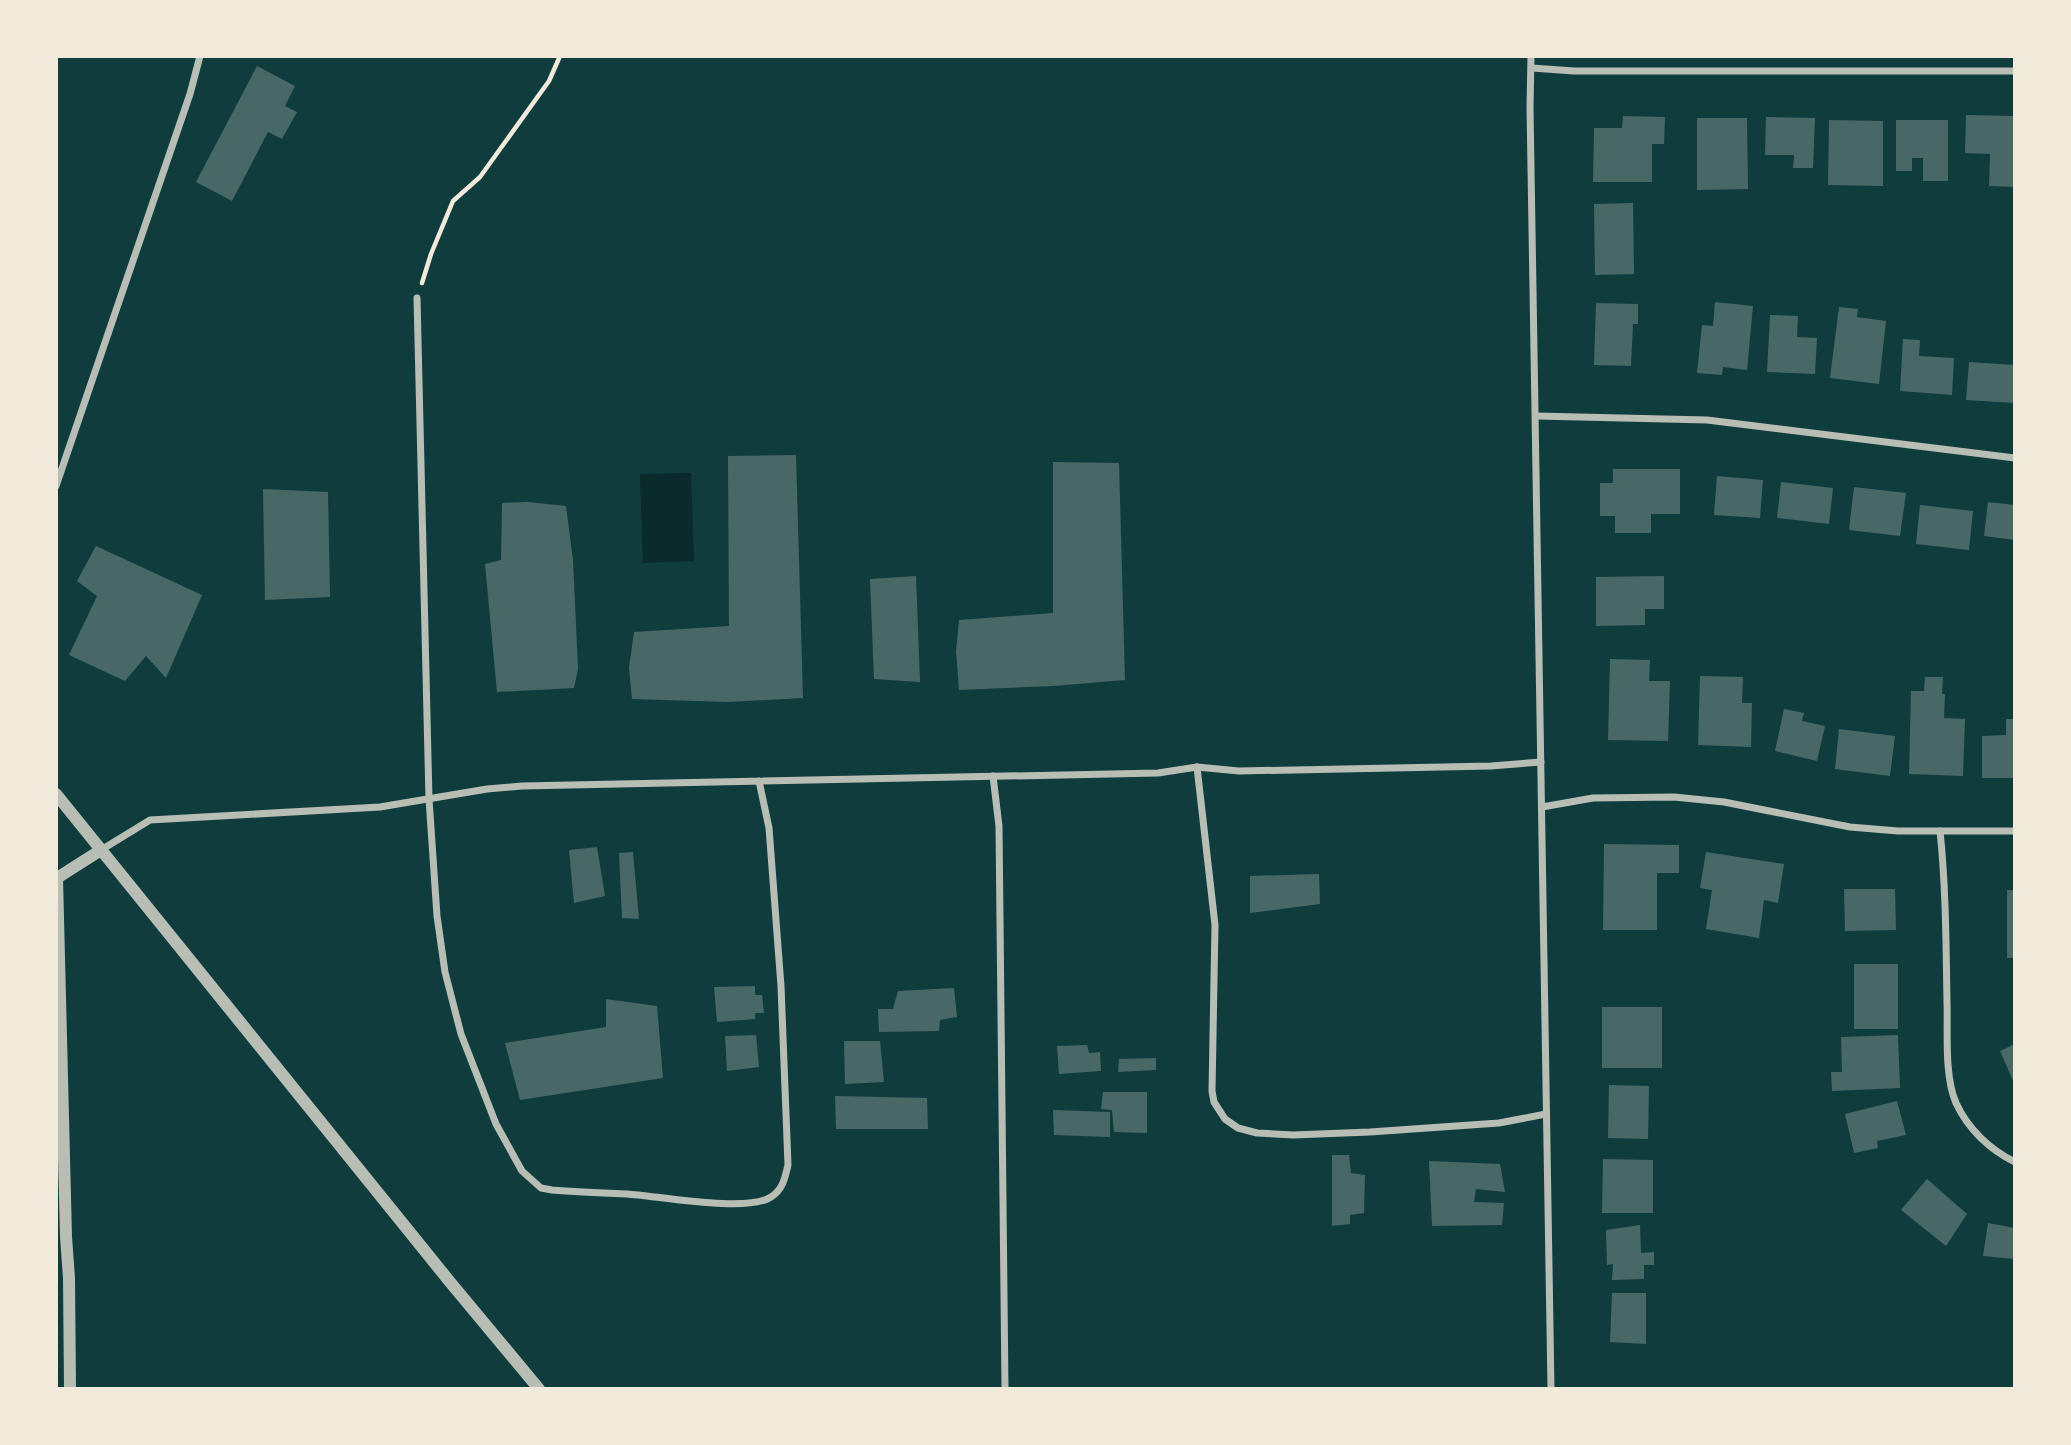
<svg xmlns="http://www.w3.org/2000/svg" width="2071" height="1445" viewBox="0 0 2071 1445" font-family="'Asap Condensed',sans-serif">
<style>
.water{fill:#0a2a2b}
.building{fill:#486865}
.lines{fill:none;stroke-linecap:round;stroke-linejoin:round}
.path{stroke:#f1e9da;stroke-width:4.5}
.minor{stroke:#b8beb3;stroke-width:7}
.tertiary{stroke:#b8beb3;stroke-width:12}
</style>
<rect width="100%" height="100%" fill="#0f3d3e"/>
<path class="water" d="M 691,473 L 694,561 L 643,563 L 640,474 Z"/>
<g class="building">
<path d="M 257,66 L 295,86 L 285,106 L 297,112 L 282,139 L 268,132 L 232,201 L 196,182 Z"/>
<path d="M 1966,115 L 2014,116 L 2014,187 L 1989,186 L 1990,154 L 1965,153 Z"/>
<path d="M 1623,116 L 1665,117 L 1664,144 L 1652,144 L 1652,182 L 1593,182 L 1594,128 L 1622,128 Z"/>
<path d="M 1766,117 L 1815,118 L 1813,168 L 1793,168 L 1794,155 L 1765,155 Z"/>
<path d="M 1697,118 L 1747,118 L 1748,189 L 1697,190 Z"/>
<path d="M 1829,120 L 1883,121 L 1883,186 L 1828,185 Z"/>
<path d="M 1896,120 L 1948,120 L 1948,181 L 1923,181 L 1923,158 L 1912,158 L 1912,171 L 1896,171 Z"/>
<path d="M 1633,203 L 1634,274 L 1595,275 L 1594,204 Z"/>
<path d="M 1715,302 L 1753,306 L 1747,370 L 1723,367 L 1722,375 L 1697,373 L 1702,325 L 1713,326 Z"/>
<path d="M 1596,303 L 1638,304 L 1638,324 L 1633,324 L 1631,366 L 1594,365 Z"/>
<path d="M 1839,307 L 1858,309 L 1857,317 L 1886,321 L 1879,384 L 1830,378 Z"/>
<path d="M 1770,315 L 1798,316 L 1797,337 L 1817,338 L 1815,374 L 1767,372 Z"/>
<path d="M 1903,339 L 1920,340 L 1919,356 L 1954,358 L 1952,395 L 1900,391 Z"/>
<path d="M 1969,362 L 2015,365 L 2015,403 L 1966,400 Z"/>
<path d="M 796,455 L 803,698 L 728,702 L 632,699 L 629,668 L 634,632 L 729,626 L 728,456 Z"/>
<path d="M 1053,462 L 1119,463 L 1125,680 L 1053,686 L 959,690 L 956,651 L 959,620 L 1053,613 Z"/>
<path d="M 1613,469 L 1680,469 L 1680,514 L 1651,514 L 1651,533 L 1615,533 L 1615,516 L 1600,516 L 1600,483 L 1613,483 Z"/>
<path d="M 1717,476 L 1763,480 L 1760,518 L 1714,515 Z"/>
<path d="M 1781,482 L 1833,488 L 1829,524 L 1777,518 Z"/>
<path d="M 1854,487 L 1906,493 L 1900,536 L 1849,530 Z"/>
<path d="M 263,489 L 328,492 L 330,597 L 265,600 Z"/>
<path d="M 528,502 L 566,506 L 573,560 L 578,669 L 574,688 L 497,692 L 485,564 L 501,560 L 502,503 Z"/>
<path d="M 1988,502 L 2015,505 L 2015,540 L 1984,536 Z"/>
<path d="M 1920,505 L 1973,511 L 1969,550 L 1916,544 Z"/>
<path d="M 96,546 L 202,595 L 166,678 L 146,656 L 125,681 L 69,655 L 97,596 L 77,581 Z"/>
<path d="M 916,576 L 920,682 L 874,679 L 870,579 Z"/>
<path d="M 1664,576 L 1664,609 L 1645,609 L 1645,625 L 1596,626 L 1596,577 Z"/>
<path d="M 1610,659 L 1650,660 L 1649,681 L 1670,681 L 1668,741 L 1608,740 Z"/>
<path d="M 1700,676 L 1743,677 L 1742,703 L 1752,703 L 1751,747 L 1698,745 Z"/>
<path d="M 1925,677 L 1943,677 L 1942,694 L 1945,694 L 1944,718 L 1965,719 L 1963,776 L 1909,774 L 1911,691 L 1924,691 Z"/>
<path d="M 1784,709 L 1804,713 L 1802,721 L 1825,726 L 1817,761 L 1775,751 Z"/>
<path d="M 2006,719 L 2015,719 L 2015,778 L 1982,778 L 1982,736 L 2006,735 Z"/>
<path d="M 1839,729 L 1895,736 L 1890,776 L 1835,769 Z"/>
<path d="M 1604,844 L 1679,845 L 1679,873 L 1657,873 L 1657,930 L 1603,930 Z"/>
<path d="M 597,847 L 605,896 L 574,903 L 569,850 Z"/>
<path d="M 633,852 L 639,919 L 622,918 L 619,853 Z"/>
<path d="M 1706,852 L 1784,864 L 1778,903 L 1764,900 L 1759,938 L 1706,929 L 1712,890 L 1700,888 Z"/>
<path d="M 1319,874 L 1320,904 L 1250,913 L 1250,876 Z"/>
<path d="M 1844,889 L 1895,889 L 1896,930 L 1845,931 Z"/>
<rect x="2007" y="890" width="8" height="68"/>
<rect x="1854" y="964" width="44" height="65"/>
<path d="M 755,986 L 755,995 L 762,995 L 764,1013 L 755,1013 L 755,1019 L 717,1022 L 714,987 Z"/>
<path d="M 954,988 L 957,1017 L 940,1020 L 939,1031 L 879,1032 L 878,1009 L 893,1009 L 898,991 Z"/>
<path d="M 606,999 L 657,1006 L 663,1078 L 520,1100 L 505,1043 L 606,1027 Z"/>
<rect x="1602" y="1007" width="60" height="61"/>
<path d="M 756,1035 L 759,1067 L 727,1071 L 725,1036 Z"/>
<path d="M 1898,1035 L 1900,1088 L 1832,1091 L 1831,1072 L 1842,1072 L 1841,1037 Z"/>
<path d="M 844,1041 L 880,1041 L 884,1082 L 845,1084 Z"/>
<path d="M 2015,1044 L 2015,1085 L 2000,1051 Z"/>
<path d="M 1087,1045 L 1089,1053 L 1100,1052 L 1101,1071 L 1059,1074 L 1057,1046 Z"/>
<path d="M 1156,1058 L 1156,1070 L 1118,1072 L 1119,1059 Z"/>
<path d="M 1609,1085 L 1649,1086 L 1648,1139 L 1608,1138 Z"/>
<path d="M 1103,1092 L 1147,1092 L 1147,1133 L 1114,1132 L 1112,1110 L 1101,1109 Z"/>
<path d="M 835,1096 L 927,1098 L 928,1129 L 836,1129 Z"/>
<path d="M 1897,1101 L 1906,1135 L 1877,1141 L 1878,1148 L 1854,1153 L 1845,1114 Z"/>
<path d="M 1053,1110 L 1110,1112 L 1110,1137 L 1054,1135 Z"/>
<path d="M 1332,1155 L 1349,1155 L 1351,1173 L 1365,1175 L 1364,1213 L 1350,1215 L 1350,1224 L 1332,1226 Z"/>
<path d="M 1603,1159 L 1653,1160 L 1653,1213 L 1602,1213 Z"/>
<path d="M 1429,1161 L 1500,1164 L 1505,1192 L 1476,1189 L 1474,1202 L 1504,1203 L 1502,1225 L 1432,1226 Z"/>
<path d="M 1927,1179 L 1967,1214 L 1946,1246 L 1901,1210 Z"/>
<path d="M 1988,1223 L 2015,1228 L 2015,1259 L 1983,1256 Z"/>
<path d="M 1640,1225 L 1641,1253 L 1654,1252 L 1654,1265 L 1644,1265 L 1644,1279 L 1612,1280 L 1613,1264 L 1607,1265 L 1606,1230 Z"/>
<path d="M 1612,1293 L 1646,1293 L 1646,1344 L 1610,1342 Z"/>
</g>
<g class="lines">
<path class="path" d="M 422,283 L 431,254 L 453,201 L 480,177 L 549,81 L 560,56"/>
<g class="minor">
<path d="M 1531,56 L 1530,107 L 1551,1389"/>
<path d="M 1532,68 L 1574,71 L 2015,71"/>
<path d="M 417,298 L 429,799 L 437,916 L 445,972 L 461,1034 L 496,1124 L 522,1171 L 541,1188 L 552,1190 C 577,1192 602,1193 627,1194 C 658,1196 747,1213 771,1197 C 783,1189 785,1178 788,1165 L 781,986 L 769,828 L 759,781"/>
<path d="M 1536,416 L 1707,420 L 2015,458"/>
<path d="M 56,486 L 190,94 L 200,56"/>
<path d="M 1197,767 L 1215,925 L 1212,1091 L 1214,1102 L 1225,1119 L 1238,1128 L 1257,1133 L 1293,1135 L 1370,1132 L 1499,1123 L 1546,1114"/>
<path d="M 993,776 L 999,826 L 1005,1389"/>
<path d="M 1542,807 L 1593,798 L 1674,797 L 1724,802 L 1850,827 L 1898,831 L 2015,831"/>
<path d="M 1940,831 C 1946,888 1946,945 1947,1002 C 1948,1032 1944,1075 1956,1103 C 1968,1129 1990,1150 2015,1162"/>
<path d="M 101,850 L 150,820 L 380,807 L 487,789 L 522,786 L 1158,773 L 1197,767 L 1239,771 L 1491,766 L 1541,762"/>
</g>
<g class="tertiary">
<path d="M 56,794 L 450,1282 L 539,1389"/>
<path d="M 70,1389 L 69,1278 L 66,1237 L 57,878 L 101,850"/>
</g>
</g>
<rect width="2071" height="1445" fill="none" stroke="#f1e9da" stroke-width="116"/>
</svg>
